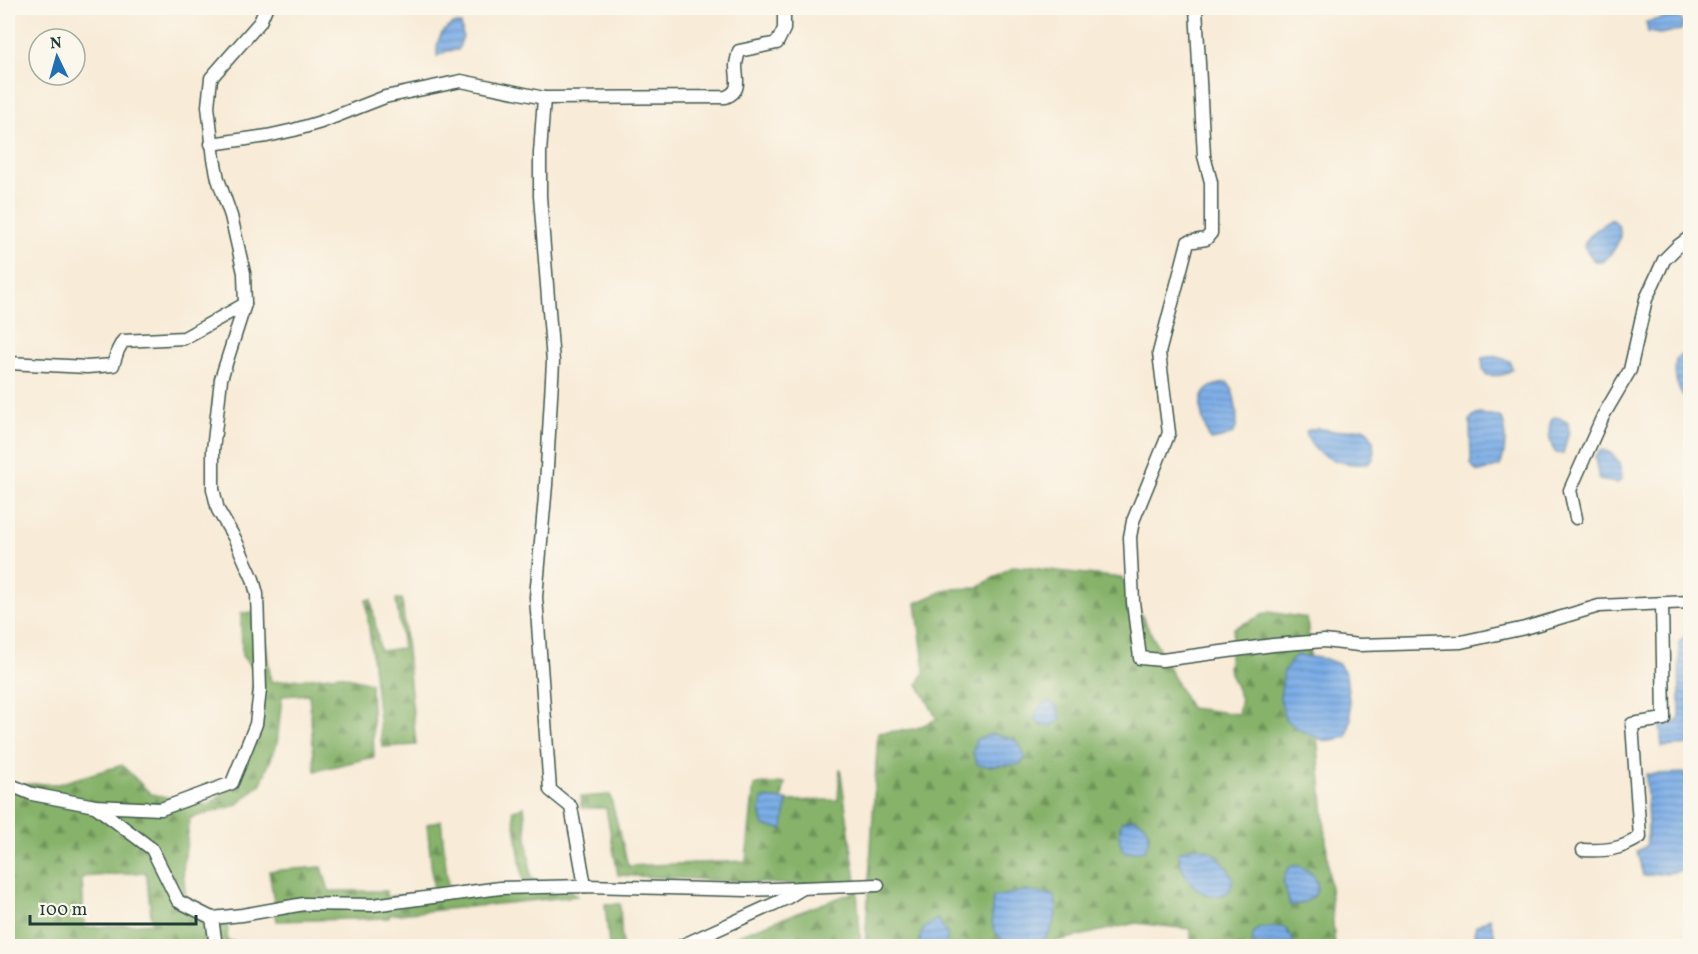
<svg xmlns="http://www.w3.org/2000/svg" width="1698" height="954" viewBox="0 0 1698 954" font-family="Vollkorn,serif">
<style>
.forest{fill:url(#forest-firs);stroke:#52784f;stroke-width:1.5;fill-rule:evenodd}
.water{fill:url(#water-rules);stroke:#4e758e;stroke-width:1.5}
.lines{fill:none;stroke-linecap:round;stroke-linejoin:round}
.street-casing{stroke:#40574c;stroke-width:15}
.street{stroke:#fff;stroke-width:12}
</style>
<defs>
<pattern id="forest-firs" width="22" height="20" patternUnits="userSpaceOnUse" patternTransform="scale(1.5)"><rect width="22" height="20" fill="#86b26a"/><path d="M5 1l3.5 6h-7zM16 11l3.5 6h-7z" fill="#6d9258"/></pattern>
<pattern id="water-rules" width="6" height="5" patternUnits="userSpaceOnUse" patternTransform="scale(1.5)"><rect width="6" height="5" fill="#7cade7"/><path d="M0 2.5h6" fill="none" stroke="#658ebc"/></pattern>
</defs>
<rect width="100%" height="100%" fill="#fbf7ec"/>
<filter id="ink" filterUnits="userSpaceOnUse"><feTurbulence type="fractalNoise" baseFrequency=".0167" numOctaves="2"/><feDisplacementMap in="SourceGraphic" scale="12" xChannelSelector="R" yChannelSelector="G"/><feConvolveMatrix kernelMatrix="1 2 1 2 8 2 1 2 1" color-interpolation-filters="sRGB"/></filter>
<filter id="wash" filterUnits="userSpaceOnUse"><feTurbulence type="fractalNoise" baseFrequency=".008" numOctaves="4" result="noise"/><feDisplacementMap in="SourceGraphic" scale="24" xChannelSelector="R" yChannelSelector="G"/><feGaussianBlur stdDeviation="1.35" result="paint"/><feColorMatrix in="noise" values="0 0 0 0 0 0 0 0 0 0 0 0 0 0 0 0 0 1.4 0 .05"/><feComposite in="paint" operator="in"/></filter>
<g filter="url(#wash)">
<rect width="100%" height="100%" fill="#f8ebd7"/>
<g class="forest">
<path d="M 1013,566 L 1122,578 L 1190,708 L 1238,714 L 1241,699 L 1228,668 L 1234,628 L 1269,612 L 1307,618 L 1335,946 L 1192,946 L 1190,929 L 1136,923 L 1035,946 L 865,946 L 878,733 L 915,729 L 937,719 L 918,684 L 925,670 L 916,603 L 948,589 L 977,588 Z"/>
<path d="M 371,599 L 380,651 L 403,648 L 396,599 L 402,599 L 416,745 L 382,747 L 366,600 Z"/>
<path d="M 261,612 L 271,682 L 340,675 L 371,683 L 374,757 L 315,771 L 309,694 L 282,696 L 277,744 L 261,783 L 237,805 L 190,818 L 183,870 L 187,909 L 214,931 L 228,921 L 227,941 L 240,942 L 241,946 L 8,946 L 8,784 L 58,784 L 122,765 L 151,794 L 208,805 L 237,782 L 241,757 L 258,736 L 263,709 L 252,692 L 256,672 L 242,656 L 241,613 ZM 146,872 L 152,923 L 84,928 L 82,877 Z"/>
<path d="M 840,768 L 857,888 L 618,875 L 606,808 L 581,808 L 581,797 L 610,795 L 628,866 L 746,861 L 754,785 L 785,783 L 781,801 L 838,800 Z"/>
<path d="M 524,807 L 531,879 L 568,889 L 577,896 L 389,915 L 389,918 L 277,921 L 269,871 L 322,867 L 329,891 L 386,891 L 386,897 L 434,892 L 427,824 L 441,820 L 448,886 L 524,888 L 513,810 Z"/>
<path d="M 857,891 L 861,946 L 708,946 Z"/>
<path d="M 605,904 L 620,904 L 622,946 L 609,946 Z"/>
</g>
<g class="water">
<path d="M 1674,16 L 1682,20 L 1683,26 L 1681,30 L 1660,34 L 1648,32 L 1646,22 Z"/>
<path d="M 454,24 L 461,24 L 463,36 L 458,50 L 447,51 L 437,56 C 436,42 440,30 454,24 Z"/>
<path d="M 1612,219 C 1630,231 1614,252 1603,262 L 1594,261 L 1584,246 C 1587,236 1602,225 1612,219 Z"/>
<path d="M 1683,354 L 1690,354 L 1689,398 L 1686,399 C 1675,387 1674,374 1676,359 Z"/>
<path d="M 1494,356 L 1510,361 L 1512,369 C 1505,377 1496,376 1486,375 L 1483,368 L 1482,358 Z"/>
<path d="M 1227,382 C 1235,389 1241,426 1233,433 C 1227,438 1217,439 1210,440 C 1204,425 1191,395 1213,386 C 1217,384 1223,384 1227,382 Z"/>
<path d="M 1480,414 L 1498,416 L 1503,420 C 1506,433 1506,454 1500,466 L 1481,472 L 1476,471 L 1471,464 L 1470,420 L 1473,416 Z"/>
<path d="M 1554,417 L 1560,418 L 1568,423 L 1569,431 L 1563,454 L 1556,453 C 1549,445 1546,424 1554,417 Z"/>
<path d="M 1317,428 L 1335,431 L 1363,428 L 1368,431 L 1373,440 L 1374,458 L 1368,464 C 1345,466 1310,458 1306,431 Z"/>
<path d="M 1601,450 C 1616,451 1622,466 1622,479 L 1617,483 L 1599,480 L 1595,457 Z"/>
<path d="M 1690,635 L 1690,745 L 1662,747 L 1660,726 L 1676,723 L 1680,717 L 1679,642 L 1684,637 Z"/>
<path d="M 1296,655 L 1326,659 L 1339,664 L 1346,674 L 1351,718 L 1347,737 L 1325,741 L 1300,730 L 1285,719 L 1280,698 L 1284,671 Z"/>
<path d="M 1050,702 L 1058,708 L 1061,720 L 1052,726 L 1042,726 L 1035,720 C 1036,709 1040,705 1050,702 Z"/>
<path d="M 993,734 C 1012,739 1020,737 1025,758 L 1021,764 L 990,766 L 978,765 L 973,754 L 976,739 Z"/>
<path d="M 1690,773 L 1690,860 L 1688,870 L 1643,876 L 1637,851 L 1646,846 L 1648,829 L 1646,774 Z"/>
<path d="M 763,798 L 787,800 L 783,829 L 764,826 L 760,810 Z"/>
<path d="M 1134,818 C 1150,823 1152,837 1145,850 L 1125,853 C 1118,843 1118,833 1122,821 Z"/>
<path d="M 1195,846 C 1217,852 1222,858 1233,878 L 1230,891 C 1204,908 1179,876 1179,852 Z"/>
<path d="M 1296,865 C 1328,876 1323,902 1290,906 L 1283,880 L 1288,868 Z"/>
<path d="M 1024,891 L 1053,895 C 1059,910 1057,912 1052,926 C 1050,931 1050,935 1045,938 C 1030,948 1003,947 994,930 C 990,919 992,908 993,897 Z"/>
<path d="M 1490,918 L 1495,936 L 1495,946 L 1477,946 L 1474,933 L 1476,926 Z"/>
<path d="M 938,919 L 947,934 L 947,943 L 943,946 L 920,946 C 918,932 926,925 938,919 Z"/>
<path d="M 1285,927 L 1294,941 L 1292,946 L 1254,946 L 1252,939 L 1255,931 L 1260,928 Z"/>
</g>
</g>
<g filter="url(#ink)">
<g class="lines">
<g class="street-casing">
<g id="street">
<path d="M 1196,8 L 1204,156 L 1211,182 L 1211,233 L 1206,239 L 1188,242 L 1159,353 L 1169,433 L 1133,521 L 1130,537 L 1133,602 L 1140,658 L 1162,660 L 1273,645 L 1324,641 L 1359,645 L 1461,642 L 1525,628 L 1599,606 L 1690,602"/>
<path d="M 544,98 L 540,153 L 540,196 L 553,362 L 546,485 L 536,597 L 550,790 L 571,807 L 585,886"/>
<path d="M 211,144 L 267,136 L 294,130 L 321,122 L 385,97 L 461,81 L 544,98 L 726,97 C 742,91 736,79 736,66 C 736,61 738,56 739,51 L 777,43 L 784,29 L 784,8"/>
<path d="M 8,363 L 87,367 L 113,365 L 118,350 L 123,341 L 184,338 L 245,304"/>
<path d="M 1576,518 L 1570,490 L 1603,416 L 1630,370 L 1646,299 L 1664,260 L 1678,246 L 1690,237"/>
<path d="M 8,784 L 32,794 L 95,806 L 161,809 L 232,783 L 256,724 L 260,690 L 257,594 L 253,579 L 235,539 L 218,510 L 213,489 L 213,450 L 221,379 L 245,304 L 244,273 L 231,216 L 218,179 L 214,159 L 208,106 L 211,78 L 260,22 L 266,8"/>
<path d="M 95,806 L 152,849 L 178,901 L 212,918 L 242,915 L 304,904 L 373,905 L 500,888 L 585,886 L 747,890 L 878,885"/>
<path d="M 1583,850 C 1606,851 1620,850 1640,837 L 1632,724 L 1664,719 L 1662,604"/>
<path d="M 212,918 L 216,946"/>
<path d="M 681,946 L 787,898 L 803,888"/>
</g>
</g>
<use href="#street" class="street"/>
</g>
</g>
<rect width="1698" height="954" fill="none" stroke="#fbf7ec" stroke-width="30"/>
<g transform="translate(57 57) rotate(355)"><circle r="28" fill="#fbf7ec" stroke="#a3ada2" stroke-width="1.5"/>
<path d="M0-4.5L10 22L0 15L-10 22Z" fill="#1f6fb2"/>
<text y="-9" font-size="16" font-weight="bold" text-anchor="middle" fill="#1f3d34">N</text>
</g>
<path d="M30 915v9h166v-9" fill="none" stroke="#1f3d34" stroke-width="3"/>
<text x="39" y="915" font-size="18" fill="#1f3d34" stroke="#fbf7ec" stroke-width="4.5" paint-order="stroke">100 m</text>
</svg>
